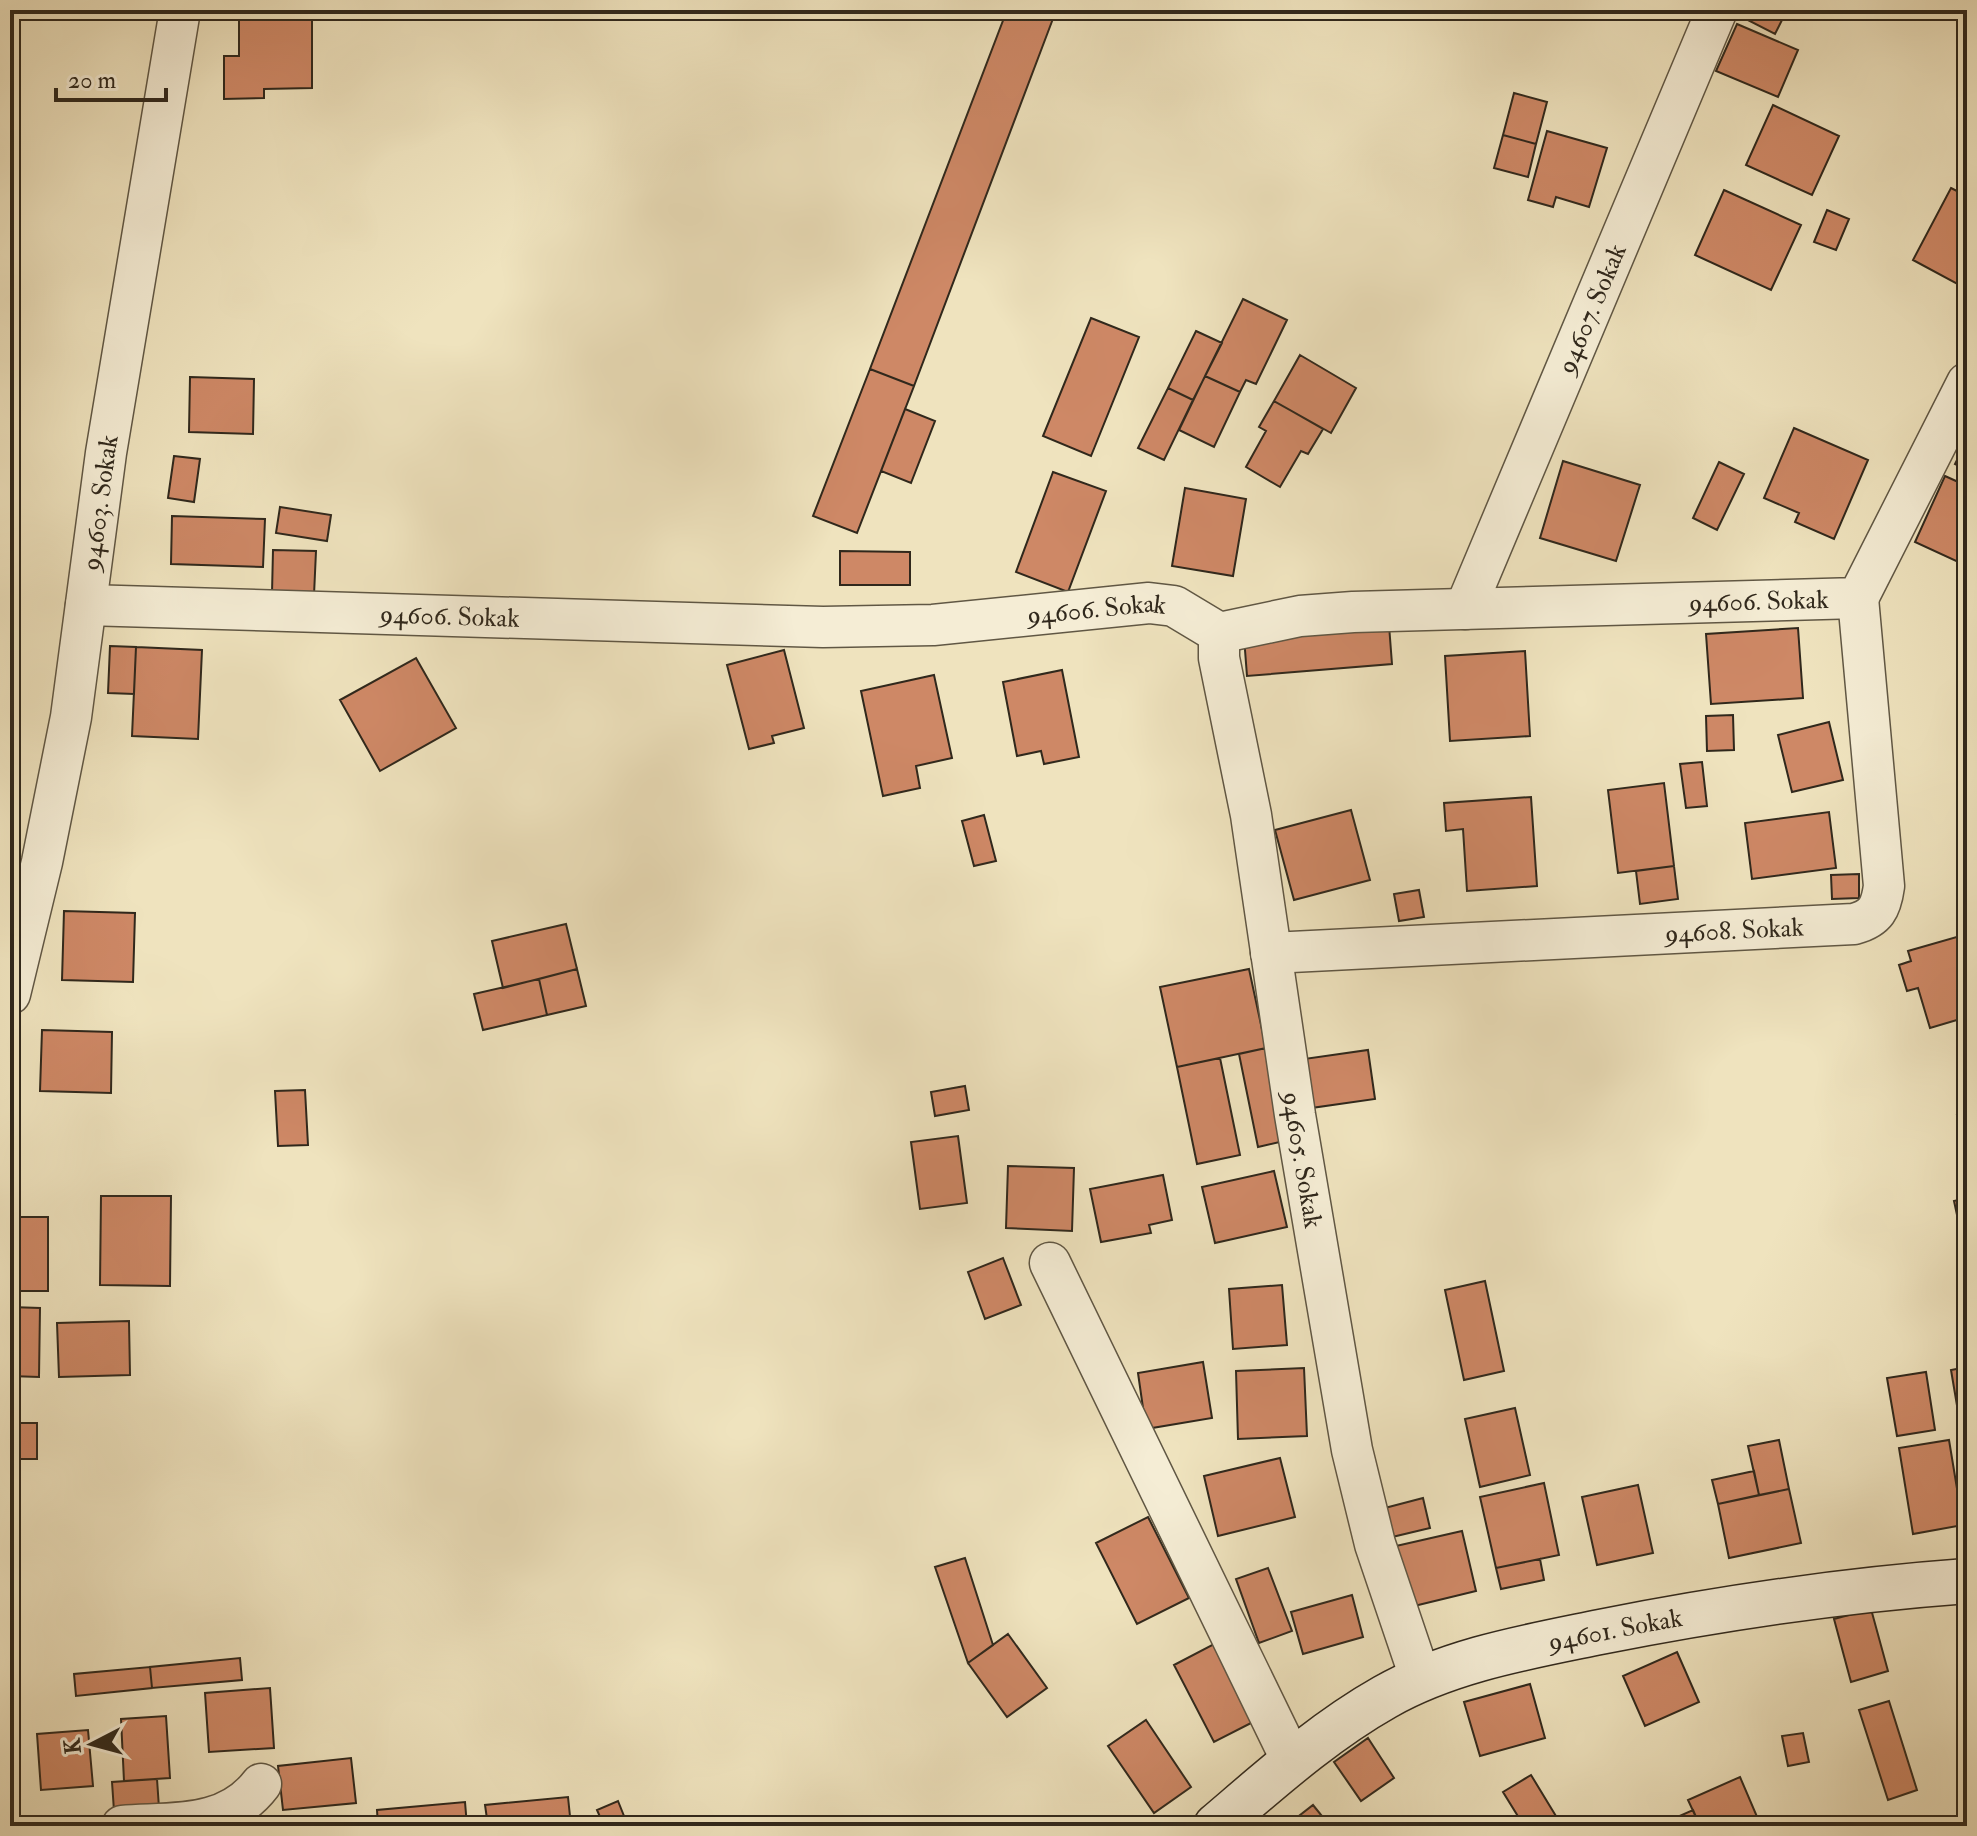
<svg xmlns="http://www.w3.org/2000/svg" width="1977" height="1836" font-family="'IM FELL Double Pica',serif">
	<rect width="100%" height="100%" fill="#efe3be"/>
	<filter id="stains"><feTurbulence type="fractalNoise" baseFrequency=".0025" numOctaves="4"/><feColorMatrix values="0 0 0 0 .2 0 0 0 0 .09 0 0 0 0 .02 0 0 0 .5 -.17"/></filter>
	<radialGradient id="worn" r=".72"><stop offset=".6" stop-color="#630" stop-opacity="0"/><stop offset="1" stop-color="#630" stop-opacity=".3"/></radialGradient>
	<path fill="#ce8866" stroke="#30281c" stroke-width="2" d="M1740 10H1787L1775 34 1738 15Z
		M1054 16 914 386 870 369 1004 18Z
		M312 17V88L264 89V98L224 99V56H239V18Z
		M1737 24 1798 50 1778 97 1716 71Z
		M1514 93 1547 102 1536 144 1503 135Z
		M1773 105 1839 136 1812 195 1746 165Z
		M1547 131 1607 148 1589 207 1556 197 1553 207 1528 200Z
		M1503 135 1536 144 1528 177 1494 168Z
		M1951 188 1967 196V280L1963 287 1913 260Z
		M1724 190 1801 225 1771 290 1695 255Z
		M1827 210 1849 219 1836 250 1814 242Z
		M1243 299 1287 320 1256 384 1246 380 1240 392 1205 376Z
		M1091 318 1139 337 1091 456 1043 436Z
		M1196 331 1222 343 1193 400 1168 388Z
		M1300 355 1356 388 1331 433 1274 401Z
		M870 369 914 386 857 533 813 516Z
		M1205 376 1240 392 1214 447 1179 430Z
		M190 377 254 379 253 434 189 432Z
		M1168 388 1193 400 1164 460 1138 448Z
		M1274 401 1323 429 1308 454 1301 451 1280 487 1246 467 1266 431 1259 427Z
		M905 409 935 421 911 483 881 471Z
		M1794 428 1868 460 1834 539 1795 522 1799 513 1764 498Z
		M1967 440V470L1955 464Z
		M174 456 200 459 194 502 168 498Z
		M1563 461 1640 485 1616 561 1540 538Z
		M1719 462 1744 474 1717 530 1693 518Z
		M1053 472 1106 491 1068 592 1016 572Z
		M1945 476 1967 486V566L1915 542Z
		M1185 488 1246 499 1233 576 1172 566Z
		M280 507 331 515 327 541 276 533Z
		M172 516 265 519 263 567 171 564Z
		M273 550 316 551 314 595 272 593Z
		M840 551 910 552V585H840Z
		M1389 625 1392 664 1247 676 1244 637Z
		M1798 628 1803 698 1711 704 1706 634Z
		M110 646 136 647 134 694 108 693Z
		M136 647 202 650 198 739 132 736Z
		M784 650 804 728 772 736 774 743 749 749 727 665Z
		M1525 651 1530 736 1450 741 1445 656Z
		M416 658 456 728 380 771 340 700Z
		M1062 670 1079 757 1044 764 1041 751 1017 756 1003 682Z
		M934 675 952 758 916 766 920 788 883 796 861 691Z
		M1733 715 1734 750 1707 751 1706 716Z
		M1829 722 1843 780 1792 792 1778 735Z
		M1702 762 1707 806 1686 808 1680 764Z
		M1664 783 1674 866 1618 873 1608 790Z
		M1531 797 1537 886 1467 891 1463 829 1446 831 1444 803Z
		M1351 810 1370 880 1294 900 1275 830Z
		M1829 812 1836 868 1752 879 1745 823Z
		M984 815 996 861 974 866 962 821Z
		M1674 866 1678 899 1640 904 1636 871Z
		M1859 874V898L1832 899 1831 875Z
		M1419 890 1424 917 1399 921 1394 894Z
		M64 911 135 913 133 982 62 980Z
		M566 924 577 969 503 988 492 941Z
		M1967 934V1017L1930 1028 1918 988 1907 991 1899 965 1911 961 1908 951Z
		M577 969 586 1006 547 1015 539 979Z
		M1249 969 1266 1048 1177 1067 1160 987Z
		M539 979 547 1015 483 1030 474 994Z
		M42 1030 112 1032 111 1093 40 1091Z
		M1266 1048 1284 1141 1258 1147 1239 1054Z
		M1368 1050 1375 1099 1311 1108 1304 1059Z
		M1220 1058 1240 1155 1197 1164 1177 1067Z
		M965 1086 969 1110 935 1116 931 1092Z
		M305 1090 308 1145 278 1146 275 1091Z
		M1967 1114V1171L1957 1115Z
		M958 1136 967 1203 920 1209 911 1142Z
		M1008 1166 1074 1168 1072 1231 1006 1228Z
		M1274 1171 1287 1227 1215 1243 1202 1187Z
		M1163 1175 1172 1220 1149 1225 1151 1233 1101 1242 1090 1189Z
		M101 1196H171L170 1286 100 1285Z
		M1967 1198V1251L1965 1252 1954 1201Z
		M10 1217H48V1291H10Z
		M1003 1258 1021 1305 985 1319 968 1272Z
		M1485 1281 1504 1371 1464 1380 1445 1290Z
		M1282 1285 1287 1345 1233 1349 1229 1289Z
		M10 1307 40 1308 39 1377 10 1376Z
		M129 1321 130 1375 59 1377 57 1323Z
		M1203 1362 1212 1418 1146 1429 1138 1373Z
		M1967 1367V1446L1964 1447 1951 1370Z
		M1304 1368 1307 1436 1238 1439 1236 1371Z
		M1926 1372 1935 1430 1897 1436 1887 1378Z
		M1515 1408 1530 1475 1480 1487 1465 1419Z
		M10 1423H37V1459H10Z
		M1779 1440 1789 1489 1759 1495 1748 1446Z
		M1949 1440 1963 1525 1913 1534 1899 1448Z
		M1280 1458 1295 1517 1218 1536 1204 1476Z
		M1754 1471 1759 1495 1718 1504 1712 1480Z
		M1544 1483 1559 1555 1496 1568 1480 1497Z
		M1638 1485 1653 1553 1597 1565 1582 1497Z
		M1789 1489 1801 1543 1729 1558 1718 1504Z
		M1423 1498 1430 1528 1388 1538 1381 1509Z
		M1148 1517 1189 1598 1137 1624 1096 1543Z
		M1462 1531 1476 1591 1410 1607 1396 1546Z
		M965 1558 993 1645 968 1663 935 1567Z
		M1540 1559 1544 1580 1501 1589 1496 1568Z
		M1268 1568 1292 1631 1259 1643 1236 1579Z
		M1352 1595 1363 1637 1303 1654 1291 1612Z
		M1871 1609 1888 1671 1851 1682 1834 1619Z
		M1008 1634 1047 1688 1007 1717 968 1663Z
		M1214 1644 1255 1721 1214 1742 1174 1665Z
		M1677 1652 1699 1702 1645 1726 1623 1676Z
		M240 1658 242 1680 152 1688 150 1667Z
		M150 1667 152 1688 76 1696 74 1674Z
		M1530 1684 1545 1738 1480 1756 1464 1702Z
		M270 1688 274 1748 209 1752 205 1693Z
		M1889 1701 1917 1790 1888 1800 1859 1710Z
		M166 1716 170 1778 124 1781 121 1719Z
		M1146 1720 1191 1787 1154 1813 1108 1746Z
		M88 1730 93 1786 41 1790 37 1734Z
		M1803 1733 1809 1762 1788 1766 1782 1736Z
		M1368 1738 1394 1778 1361 1801 1334 1762Z
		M351 1758 356 1803 283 1810 278 1766Z
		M1531 1775 1562 1826H1524L1503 1792Z
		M1740 1777 1761 1826H1700L1688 1800Z
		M157 1779 159 1808 114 1811 112 1782Z
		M568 1797 571 1826H488L485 1805Z
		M618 1801 628 1826H604L597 1810Z
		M465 1802 467 1826H378L377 1810Z
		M1313 1805 1330 1826H1286Z
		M1693 1810 1700 1826H1679L1675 1818Z"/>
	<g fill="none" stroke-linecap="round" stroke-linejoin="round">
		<defs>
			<g id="street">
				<path id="s1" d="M86 605 823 627 933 625 1149 603 1174 606 1219 633 1300 616 1353 612 1858 598 1967 383"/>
				<path id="s2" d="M1465 609 1717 10"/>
				<path id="s3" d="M1219 633V658L1251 815 1295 1115 1352 1450 1375 1544 1421 1680"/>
				<path id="s4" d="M1271 953 1854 924C1876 918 1881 908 1884 886L1858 598"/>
				<path id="s5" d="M10 994 42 862 71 717 106 453 180 10"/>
				<path d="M1050 1263 1292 1761"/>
				<path d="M122 1826C173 1822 227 1829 261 1784"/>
			</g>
			<g id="secondary">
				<path id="s6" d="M1216 1826C1270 1780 1323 1732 1385 1697 1450 1660 1527 1647 1600 1632 1722 1608 1843 1590 1967 1581"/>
			</g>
		</defs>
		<use href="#street" stroke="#605744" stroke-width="43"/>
		<use href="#secondary" stroke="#30281c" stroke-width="47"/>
		<use href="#street" stroke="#f5edd5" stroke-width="40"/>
		<use href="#secondary" stroke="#f5edd5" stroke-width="44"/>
	</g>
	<g text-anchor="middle" stroke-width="6" stroke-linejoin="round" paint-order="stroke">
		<g font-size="26" fill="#30281c" stroke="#f5edd5">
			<text dy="9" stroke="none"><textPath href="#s2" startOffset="326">94607. Sokak</textPath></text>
			<text dy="9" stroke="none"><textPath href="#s5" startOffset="500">94603. Sokak</textPath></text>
			<text dy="9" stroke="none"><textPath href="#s1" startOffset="1684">94606. Sokak</textPath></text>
			<text dy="9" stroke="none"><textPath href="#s1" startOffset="1012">94606. Sokak</textPath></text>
			<text dy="9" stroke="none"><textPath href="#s1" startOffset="364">94606. Sokak</textPath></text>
			<text dy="9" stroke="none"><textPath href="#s4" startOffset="464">94608. Sokak</textPath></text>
			<text dy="9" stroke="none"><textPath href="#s3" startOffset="534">94605. Sokak</textPath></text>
			<text dy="9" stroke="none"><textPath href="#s6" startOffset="454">94601. Sokak</textPath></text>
		</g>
	</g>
	<rect width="1977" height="1836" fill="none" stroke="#efe3be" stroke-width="40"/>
	<rect x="12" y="12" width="1953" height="1812" fill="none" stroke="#30281c" stroke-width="4"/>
	<rect x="20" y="20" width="1937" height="1796" fill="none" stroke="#30281c" stroke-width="2"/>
	<g transform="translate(92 1744) rotate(264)" stroke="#f5edd5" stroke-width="6" paint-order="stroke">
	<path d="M0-6L14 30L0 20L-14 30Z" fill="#30281c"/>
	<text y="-12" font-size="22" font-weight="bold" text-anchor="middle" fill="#30281c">K</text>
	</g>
	<path d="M56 88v12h110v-12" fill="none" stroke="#30281c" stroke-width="4"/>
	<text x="68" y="88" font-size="24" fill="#30281c" stroke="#f5edd5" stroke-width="6" paint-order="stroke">20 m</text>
	<rect width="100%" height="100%" filter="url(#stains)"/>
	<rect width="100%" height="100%" fill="url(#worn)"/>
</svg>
